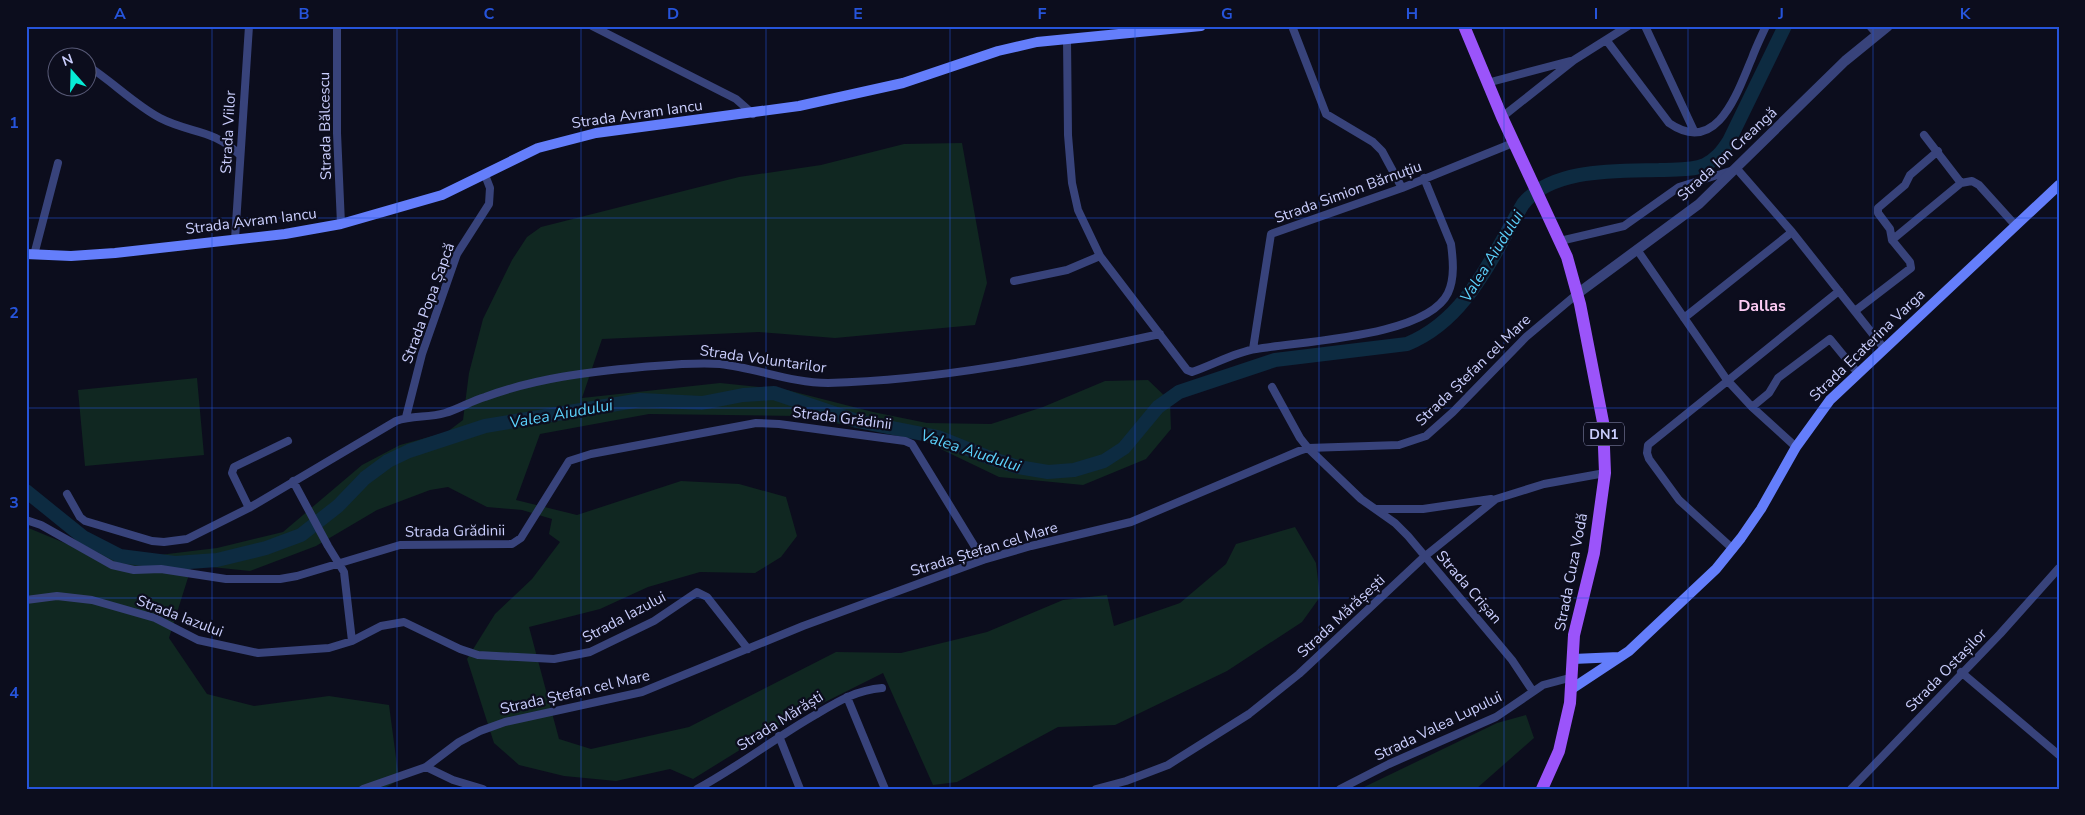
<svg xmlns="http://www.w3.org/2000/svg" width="2085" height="815" font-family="'Nunito Sans',sans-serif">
	<rect width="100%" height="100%" fill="#0c0d1d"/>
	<path fill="#102721" d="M962 143 987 283 975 325 835 338 759 332 602 339 582 398 720 383 787 390 873 412 927 423 991 424 1043 407 1105 381 1148 380 1170 401 1171 429 1146 459 1083 485 999 477 922 440 799 416 649 414 540 434 516 500 577 515 681 481 739 484 786 497 797 536 781 557 755 573 700 572 648 587 600 609 529 627 559 739 591 749 689 727 836 652 901 653 987 632 1063 600 1107 595 1114 626 1180 603 1226 564 1236 544 1295 527 1316 563 1320 597 1302 622 1227 671 1115 725 1058 727 957 782 933 785 883 673 785 722 693 779 670 769 616 781 564 776 519 765 494 743 467 659 495 614 532 579 560 542 549 534 552 519 522 510 487 507 448 487 430 490 377 510 316 546 250 571 192 565 169 638 207 694 254 706 329 696 389 705 399 780 383 789H26V527L89 553 159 555 217 548 283 532 362 465 400 445 447 432 463 420 469 373 483 319 512 260 527 237 541 227 739 177 821 165 904 144Z
		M197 378 204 455 85 466 78 390Z
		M1526 715 1534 738 1476 789H1360L1497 723Z"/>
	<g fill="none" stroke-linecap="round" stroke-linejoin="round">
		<path stroke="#0d2b41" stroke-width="14" d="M26 491 83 537 120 556 175 563 217 560 266 548 301 535 338 506 365 478 388 461 409 451 485 426 641 400 702 403 743 395 774 393 857 421 938 437 990 458 1018 467 1048 472 1074 470 1104 461 1124 448 1158 407 1179 392 1275 360 1407 344C1467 320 1492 256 1523 204 1552 168 1617 171 1659 170 1674 169 1691 171 1705 165 1716 159 1722 152 1729 141L1785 26"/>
		<path stroke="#38437b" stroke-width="8" d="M337 26V133L341 224
			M592 26 736 99 753 114
			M1292 26 1326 114 1373 142 1382 151 1402 188
			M1645 26 1694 131
			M1870 26 1877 34
			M1067 39 1068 135 1072 183 1078 210 1100 256 1187 370 1192 372C1213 365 1235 352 1256 349 1302 341 1427 337 1448 293 1455 278 1453 259 1451 244L1424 178
			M1607 41 1669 123C1718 157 1738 90 1752 58 1756 47 1761 37 1766 26
			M69 53 75 58
			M88 66C113 82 134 104 160 118 191 134 212 128 240 155
			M1487 83 1570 61
			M1502 117 1574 60 1628 26
			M1924 135 1961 183
			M235 239 249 26
			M1892 240 1890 229 1878 213V208L1905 185 1910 175 1938 151
			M1560 241 1624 226 1679 187 1737 169 1792 232 1883 347
			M1638 251 1727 380 1752 407 1796 447
			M34 255 58 163
			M1014 281 1067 270 1100 256
			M1855 311 1911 268 1910 262 1892 240 1961 183 1972 181 1979 185 2016 226
			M1684 318 1792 232
			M1253 349 1271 234 1402 188 1513 143
			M1272 387 1300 438 1308 448 1361 499 1395 523 1408 536 1512 660 1532 690
			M1752 407 1769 393 1778 378 1830 339 1857 372
			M406 417 422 354 457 254 489 204 490 188 485 175
			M293 481 328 546 344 572 352 641
			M67 494 80 517 85 521 152 541 164 542 187 539 249 508 396 421C412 415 428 418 445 413 459 409 471 401 485 397 536 378 588 372 642 367 668 365 694 362 720 364 756 368 792 383 828 383 941 380 1050 358 1160 334
			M249 508 232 473 234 467 288 441
			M1376 509H1423L1491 499
			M26 520 41 525 112 565 134 570 161 569 226 579H280L297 576 400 545 512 544 521 538 569 461 591 454 756 423 779 424 905 441 912 444 983 560
			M1733 549 1679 500 1649 459 1647 453 1648 445 1839 291
			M26 600 57 596 92 600 155 618 198 640 258 653 329 648 352 641 381 626 404 622 460 649 478 655 554 659 590 652 654 621 697 592 707 597 748 649
			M1961 672 2059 755
			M847 697 885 789
			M779 736 800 789
			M426 767 453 780 483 789
			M363 789 426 767 459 742 480 731 505 722 642 692 803 626 983 560 1031 546 1131 522 1299 451 1308 448 1399 445 1426 436 1453 412 1526 337 1577 294
			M697 789C738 767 775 738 815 715 837 702 856 690 882 688
			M1096 789 1126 781 1168 765 1249 714 1299 674 1424 557 1496 499 1544 484 1605 473
			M1340 789 1389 764 1496 717 1543 685 1573 677
			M1851 789 2000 634 2059 568"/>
		<path stroke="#38437b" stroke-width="10" d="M1577 294 1699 204 1845 61 1888 26"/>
		<path stroke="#647efb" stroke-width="10" d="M26 254 71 256 115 253 285 234 341 224 442 195 538 148 596 133 799 106 903 83 998 51 1037 42 1201 26
			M1573 659 1619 657
			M1573 688 1629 651 1716 569 1741 538 1761 509 1796 447 1830 400 2059 185"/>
		<path stroke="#9b54fa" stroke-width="12" d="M1464 26 1502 117 1567 257 1580 304 1603 422 1605 473 1594 553 1574 635 1570 703 1559 751 1542 789"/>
	</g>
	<path fill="none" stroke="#2654da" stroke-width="1" stroke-opacity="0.55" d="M212 26V789M397 26V789M581 26V789M766 26V789M950 26V789M1135 26V789M1319 26V789M1504 26V789M1688 26V789M1873 26V789M26 218H2059M26 408H2059M26 598H2059"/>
	<g text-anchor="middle" stroke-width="4.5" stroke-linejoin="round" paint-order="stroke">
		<rect fill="#0c0d1d" stroke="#9194ba" stroke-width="1" x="1584" y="422.5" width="40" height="23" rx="4"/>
		<g font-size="14" font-weight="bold" fill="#cacefd">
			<text x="1604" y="439">DN1</text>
		</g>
		<g font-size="15" fill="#cacefd" stroke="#0c0d1d">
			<text transform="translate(637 114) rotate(-8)" y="5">Strada Avram Iancu</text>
			<text transform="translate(325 126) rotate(-91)" y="5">Strada Bălcescu</text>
			<text transform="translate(228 132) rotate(-87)" y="5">Strada Viilor</text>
			<text transform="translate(1727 154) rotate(-43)" y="5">Strada Ion Creangă</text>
			<text transform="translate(1348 192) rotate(-20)" y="5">Strada Simion Bărnuțiu</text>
			<text transform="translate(251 221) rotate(-7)" y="5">Strada Avram Iancu</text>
			<text transform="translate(428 303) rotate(-70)" y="5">Strada Popa Șapcă</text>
			<text transform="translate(1867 345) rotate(-44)" y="5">Strada Ecaterina Varga</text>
			<text transform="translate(763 359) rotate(8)" y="5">Strada Voluntarilor</text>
			<text transform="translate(1473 370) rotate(-44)" y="5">Strada Ștefan cel Mare</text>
			<text transform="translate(842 418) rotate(7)" y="5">Strada Grădinii</text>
			<text transform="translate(455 531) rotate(-1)" y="5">Strada Grădinii</text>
			<text transform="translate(984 549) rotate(-17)" y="5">Strada Ștefan cel Mare</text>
			<text transform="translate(1571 572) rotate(-79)" y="5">Strada Cuza Vodă</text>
			<text transform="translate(1469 587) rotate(49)" y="5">Strada Crișan</text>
			<text transform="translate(180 616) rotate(21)" y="5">Strada Iazului</text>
			<text transform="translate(1341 616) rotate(-43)" y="5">Strada Mărășești</text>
			<text transform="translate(624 617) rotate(-28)" y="5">Strada Iazului</text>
			<text transform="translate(1946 670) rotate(-46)" y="5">Strada Ostașilor</text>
			<text transform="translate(575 692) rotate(-13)" y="5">Strada Ștefan cel Mare</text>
			<text transform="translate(780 721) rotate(-32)" y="5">Strada Mărăști</text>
			<text transform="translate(1438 726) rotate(-26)" y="5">Strada Valea Lupului</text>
		</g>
		<g font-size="16" font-style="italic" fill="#5bd0fa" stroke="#0c0d1d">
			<text transform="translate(1491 256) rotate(-58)" y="6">Valea Aiudului</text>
			<text transform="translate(561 413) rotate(-10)" y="6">Valea Aiudului</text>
			<text transform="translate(971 450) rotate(18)" y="6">Valea Aiudului</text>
		</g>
		<g font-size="16" font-weight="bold" fill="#feccf5" stroke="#0c0d1d">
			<text x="1762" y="311">Dallas</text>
		</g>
	</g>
	<rect width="2085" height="815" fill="none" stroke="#0c0d1d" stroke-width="55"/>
	<g transform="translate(72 72) rotate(340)"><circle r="24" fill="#0c0d1d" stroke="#585a77"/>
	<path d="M0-4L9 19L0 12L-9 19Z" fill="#07edd6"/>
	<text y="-8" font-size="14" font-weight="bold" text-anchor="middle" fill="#cacefd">N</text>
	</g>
	<rect x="28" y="28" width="2030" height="760" fill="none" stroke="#2654da" stroke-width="2"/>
	<g font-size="16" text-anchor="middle" font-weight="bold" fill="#2654da">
		<text x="120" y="19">A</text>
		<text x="304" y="19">B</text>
		<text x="489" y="19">C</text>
		<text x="673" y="19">D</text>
		<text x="858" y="19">E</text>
		<text x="1042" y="19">F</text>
		<text x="1227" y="19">G</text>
		<text x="1412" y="19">H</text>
		<text x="1596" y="19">I</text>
		<text x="1781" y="19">J</text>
		<text x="1965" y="19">K</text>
		<text x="14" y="128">1</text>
		<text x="14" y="318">2</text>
		<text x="14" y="508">3</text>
		<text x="14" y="698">4</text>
	</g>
</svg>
